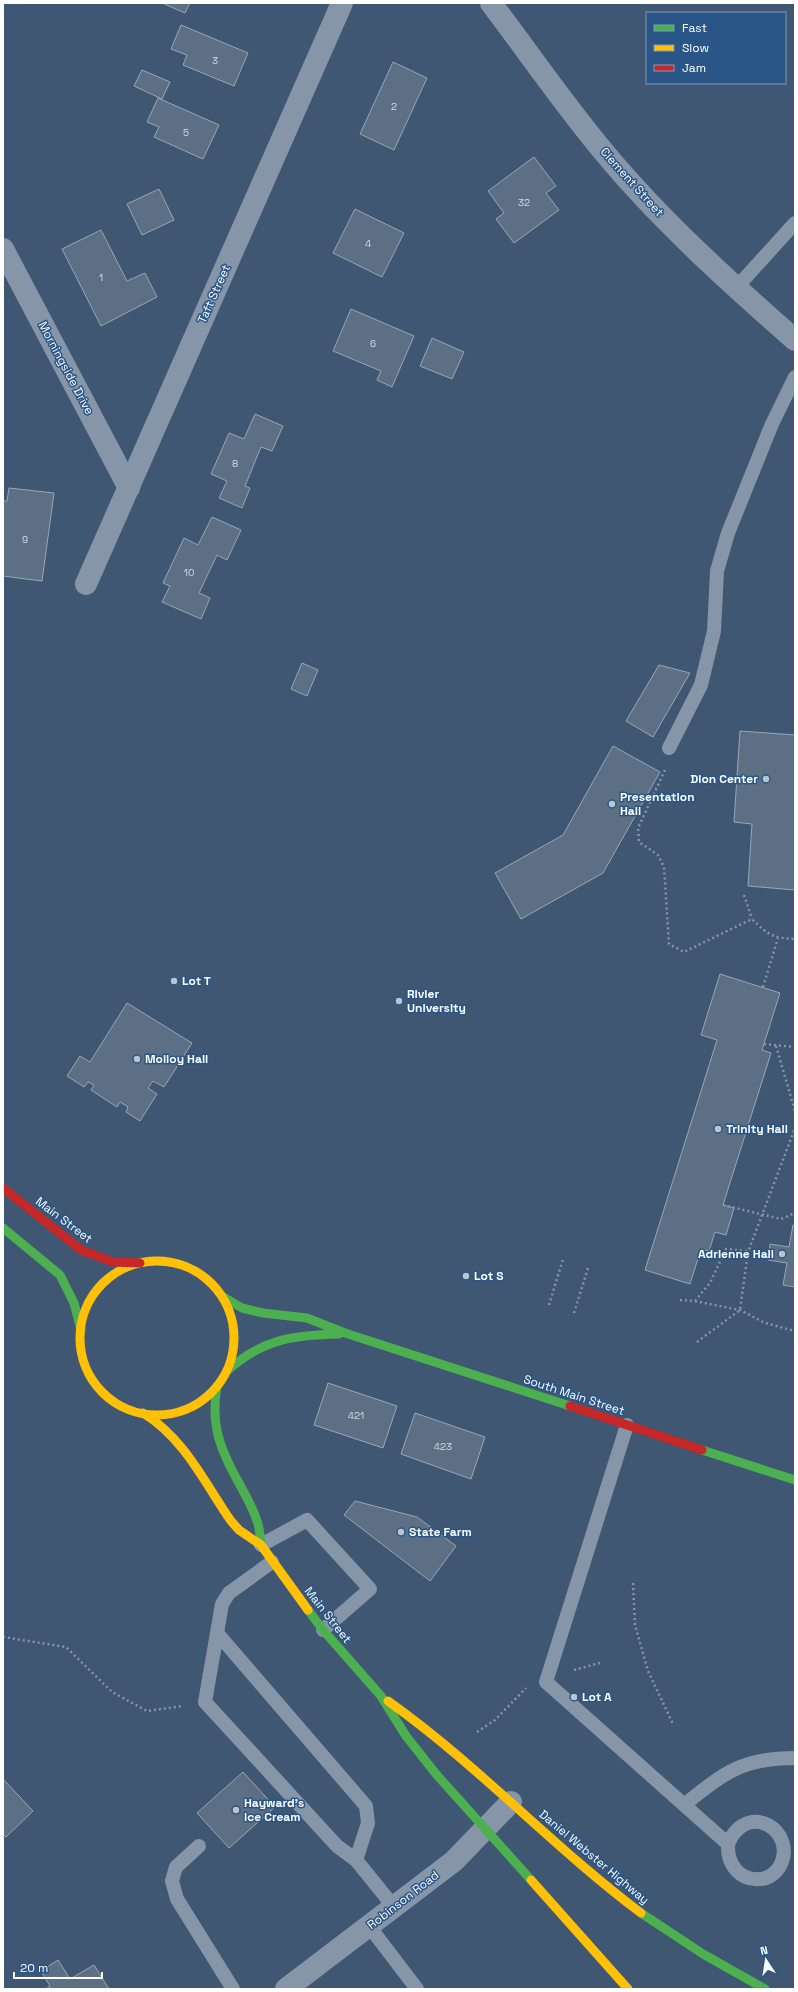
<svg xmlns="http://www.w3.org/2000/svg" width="798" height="1992" font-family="'Space Grotesk',sans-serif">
	<rect width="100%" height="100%" fill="#3f5772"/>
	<path fill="#5c6f84" stroke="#99a7b6" d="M162 3H190L185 13Z
		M181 25 248 53 234 86 183 65 187 55 171 49Z
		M393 62 427 78 394 150 360 134Z
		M142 70 170 82 162 99 134 86Z
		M158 98 219 125 203 159 154 137 159 127 147 122Z
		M534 157 556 186 546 193 559 210 514 243 496 219 504 213 488 191Z
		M159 189 174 220 142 235 127 204Z
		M355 209 404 233 382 277 333 253Z
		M101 230 127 281 145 273 157 297 101 326 62 249Z
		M351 309 414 336 392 387 377 380 381 371 333 351Z
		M432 338 464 352 452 379 420 366Z
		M255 414 283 426 272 451 261 447 245 486 250 488 242 508 219 498 227 481 211 474 229 433 244 439Z
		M9 488 54 493 42 581 3 576V501H7Z
		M212 517 241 530 227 560 217 555 199 593 210 598 201 619 162 602 170 586 163 583 184 538 198 545Z
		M302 663 318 670 307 696 291 689Z
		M659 665 690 673 653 737 626 721Z
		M740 731 795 735V890L748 886 752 824 734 822Z
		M613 746 660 772 603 873 521 919 495 873 563 835Z
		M720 974 780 993 762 1050 771 1053 723 1205 734 1208 726 1235 715 1232 709 1251 701 1249 690 1284 645 1270 717 1040 701 1035Z
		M127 1003 192 1043 164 1087 153 1081 148 1088 157 1094 140 1121 126 1112 128 1107 120 1102 117 1107 91 1090 94 1085 88 1082 84 1087 67 1076 80 1056 90 1062Z
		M793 1225H795V1287L783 1285 787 1263 768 1260 770 1244 789 1247Z
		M328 1383 397 1406 383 1448 314 1425Z
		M415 1413 485 1437 471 1479 401 1454Z
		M355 1501 417 1517 456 1546 430 1581 344 1515Z
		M243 1772 275 1807 229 1848 197 1813Z
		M3 1779 33 1811 6 1837 3 1834Z
		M58 1960 70 1979 94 1965 109 1989H46L50 1986 41 1971Z"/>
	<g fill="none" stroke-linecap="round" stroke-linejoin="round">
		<path stroke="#8696a8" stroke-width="2.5" stroke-dasharray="2 3" stroke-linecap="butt" d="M665 770 638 828 639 842 658 855 664 867 669 944 684 952 752 919C768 935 773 938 795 939
			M744 895 752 919
			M763 987 778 938
			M764 1044 795 1047
			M776 1046 795 1111
			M723 1205 781 1219 795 1213
			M680 1300 694 1301 740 1310 765 1323 795 1331
			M695 1301 710 1283 726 1249 748 1251
			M549 1305 563 1259
			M574 1313 588 1268
			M697 1342 740 1310 748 1252 795 1128
			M633 1583 635 1625 648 1671 673 1724
			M3 1637 66 1647 112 1692 147 1711 183 1706
			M574 1670 600 1663
			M477 1732 495 1720 526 1688"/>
		<path stroke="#8696a8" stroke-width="14" d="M736 288 795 223
			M669 748 701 685 714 631 717 571 728 533 772 424 795 377
			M627 1425 546 1682 728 1844C747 1799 798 1831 780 1866 776 1873 768 1879 760 1879 739 1881 727 1864 728 1844
			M261 1545 307 1520 370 1589 323 1630
			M217 1633 222 1604 229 1593 272 1562
			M684 1805C724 1773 742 1758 795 1758
			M199 1846 176 1867 172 1881 177 1899 233 1989
			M356 1860 368 1823 366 1806 217 1633 205 1702 337 1846 356 1860 394 1907
			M369 1926 417 1989"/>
		<path stroke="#8696a8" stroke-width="22" d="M491 3C528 52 563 103 603 151 660 220 728 281 795 340
			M3 249 129 488
			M86 584 342 3
			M286 1989 454 1861 511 1802"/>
		<path stroke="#4caf50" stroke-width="9" d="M3 1228 60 1275 74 1303 81 1330
			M222 1296 242 1308 263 1313 307 1318 345 1333 570 1406
			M227 1371C262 1339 294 1335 339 1334
			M217 1386C210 1426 221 1451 240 1485 246 1496 253 1508 257 1521 260 1528 260 1537 261 1545
			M702 1450 795 1480
			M308 1610 323 1630 381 1696 406 1736 436 1774 531 1880
			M641 1913 703 1954 765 1989"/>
		<path stroke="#ffc107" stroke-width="9" d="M80 1338a77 77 0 1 1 154 0a77 77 0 1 1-154 0Z
			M143 1413C185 1439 204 1482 231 1521L239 1530 261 1545 308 1610
			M388 1701C478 1765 553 1847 641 1913
			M531 1880 628 1989"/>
		<path stroke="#c62828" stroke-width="9" d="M3 1188 81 1250 113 1262 140 1263
			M570 1406 702 1450"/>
	</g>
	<g fill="#bcc4ce" stroke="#2a5687" stroke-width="1.5">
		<circle cx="766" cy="779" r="4"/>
		<circle cx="612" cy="804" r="4"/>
		<circle cx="174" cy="981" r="4"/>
		<circle cx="399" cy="1001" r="4"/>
		<circle cx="137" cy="1059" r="4"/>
		<circle cx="718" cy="1129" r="4"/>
		<circle cx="782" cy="1254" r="4"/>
		<circle cx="466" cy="1276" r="4"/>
		<circle cx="401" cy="1532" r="4"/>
		<circle cx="574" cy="1697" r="4"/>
		<circle cx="236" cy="1810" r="4"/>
	</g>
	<g text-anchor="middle" stroke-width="3" stroke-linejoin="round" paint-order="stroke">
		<g font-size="10" fill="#d6dbe0">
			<text x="215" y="64">3</text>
			<text x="394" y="110">2</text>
			<text x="186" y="136">5</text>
			<text x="524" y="206">32</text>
			<text x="368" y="247">4</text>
			<text x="101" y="281">1</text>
			<text x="373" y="347">6</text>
			<text x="235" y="467">8</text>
			<text x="25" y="543">9</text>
			<text x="189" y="576">10</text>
			<text x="356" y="1419">421</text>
			<text x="443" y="1450">423</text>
		</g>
		<g font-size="12" fill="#fff" stroke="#2a5687">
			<text transform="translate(632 182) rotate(48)" y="4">Clement Street</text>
			<text transform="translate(214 294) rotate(-66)" y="4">Taft Street</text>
			<text transform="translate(66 368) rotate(62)" y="4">Morningside Drive</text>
			<text transform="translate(64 1220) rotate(37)" y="4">Main Street</text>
			<text transform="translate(574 1395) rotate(18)" y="4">South Main Street</text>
			<text transform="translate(328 1615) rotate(52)" y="4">Main Street</text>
			<text transform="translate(594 1857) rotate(40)" y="4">Daniel Webster Highway</text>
			<text transform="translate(403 1900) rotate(-38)" y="4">Robinson Road</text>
		</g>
		<g font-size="12" font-weight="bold" fill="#fff" stroke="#2a5687" text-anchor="start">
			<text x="758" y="783" text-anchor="end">Dion Center</text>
			<text x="620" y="801">Presentation<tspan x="620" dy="14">Hall</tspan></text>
			<text x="182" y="985">Lot T</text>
			<text x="407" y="998">Rivier<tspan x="407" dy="14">University</tspan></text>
			<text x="145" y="1063">Molloy Hall</text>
			<text x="726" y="1133">Trinity Hall</text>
			<text x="774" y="1258" text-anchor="end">Adrienne Hall</text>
			<text x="474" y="1280">Lot S</text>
			<text x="409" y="1536">State Farm</text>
			<text x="582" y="1701">Lot A</text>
			<text x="244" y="1807">Hayward's<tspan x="244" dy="14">Ice Cream</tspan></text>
		</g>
	</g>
	<rect width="798" height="1992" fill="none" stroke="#ffffff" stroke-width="8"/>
	<rect x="646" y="12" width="140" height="72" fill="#2a5687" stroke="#7f9ab7"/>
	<rect x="654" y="25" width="20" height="6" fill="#4caf50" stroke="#7f9ab7"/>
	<text x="682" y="32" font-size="12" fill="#ffffff">Fast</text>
	<rect x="654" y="45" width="20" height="6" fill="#ffc107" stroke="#7f9ab7"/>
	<text x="682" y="52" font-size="12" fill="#ffffff">Slow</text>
	<rect x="654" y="65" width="20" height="6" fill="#c62828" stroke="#7f9ab7"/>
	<text x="682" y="72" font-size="12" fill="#ffffff">Jam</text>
	<g transform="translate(766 1960) rotate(348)" stroke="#2a5687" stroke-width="3" paint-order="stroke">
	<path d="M0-3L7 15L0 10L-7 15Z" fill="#ffffff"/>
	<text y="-6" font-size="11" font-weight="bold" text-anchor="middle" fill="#ffffff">N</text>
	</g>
	<path d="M14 1972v6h88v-6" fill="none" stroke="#ffffff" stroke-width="2"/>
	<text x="20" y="1972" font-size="12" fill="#ffffff" stroke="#2a5687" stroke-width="3" paint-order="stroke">20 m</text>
</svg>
